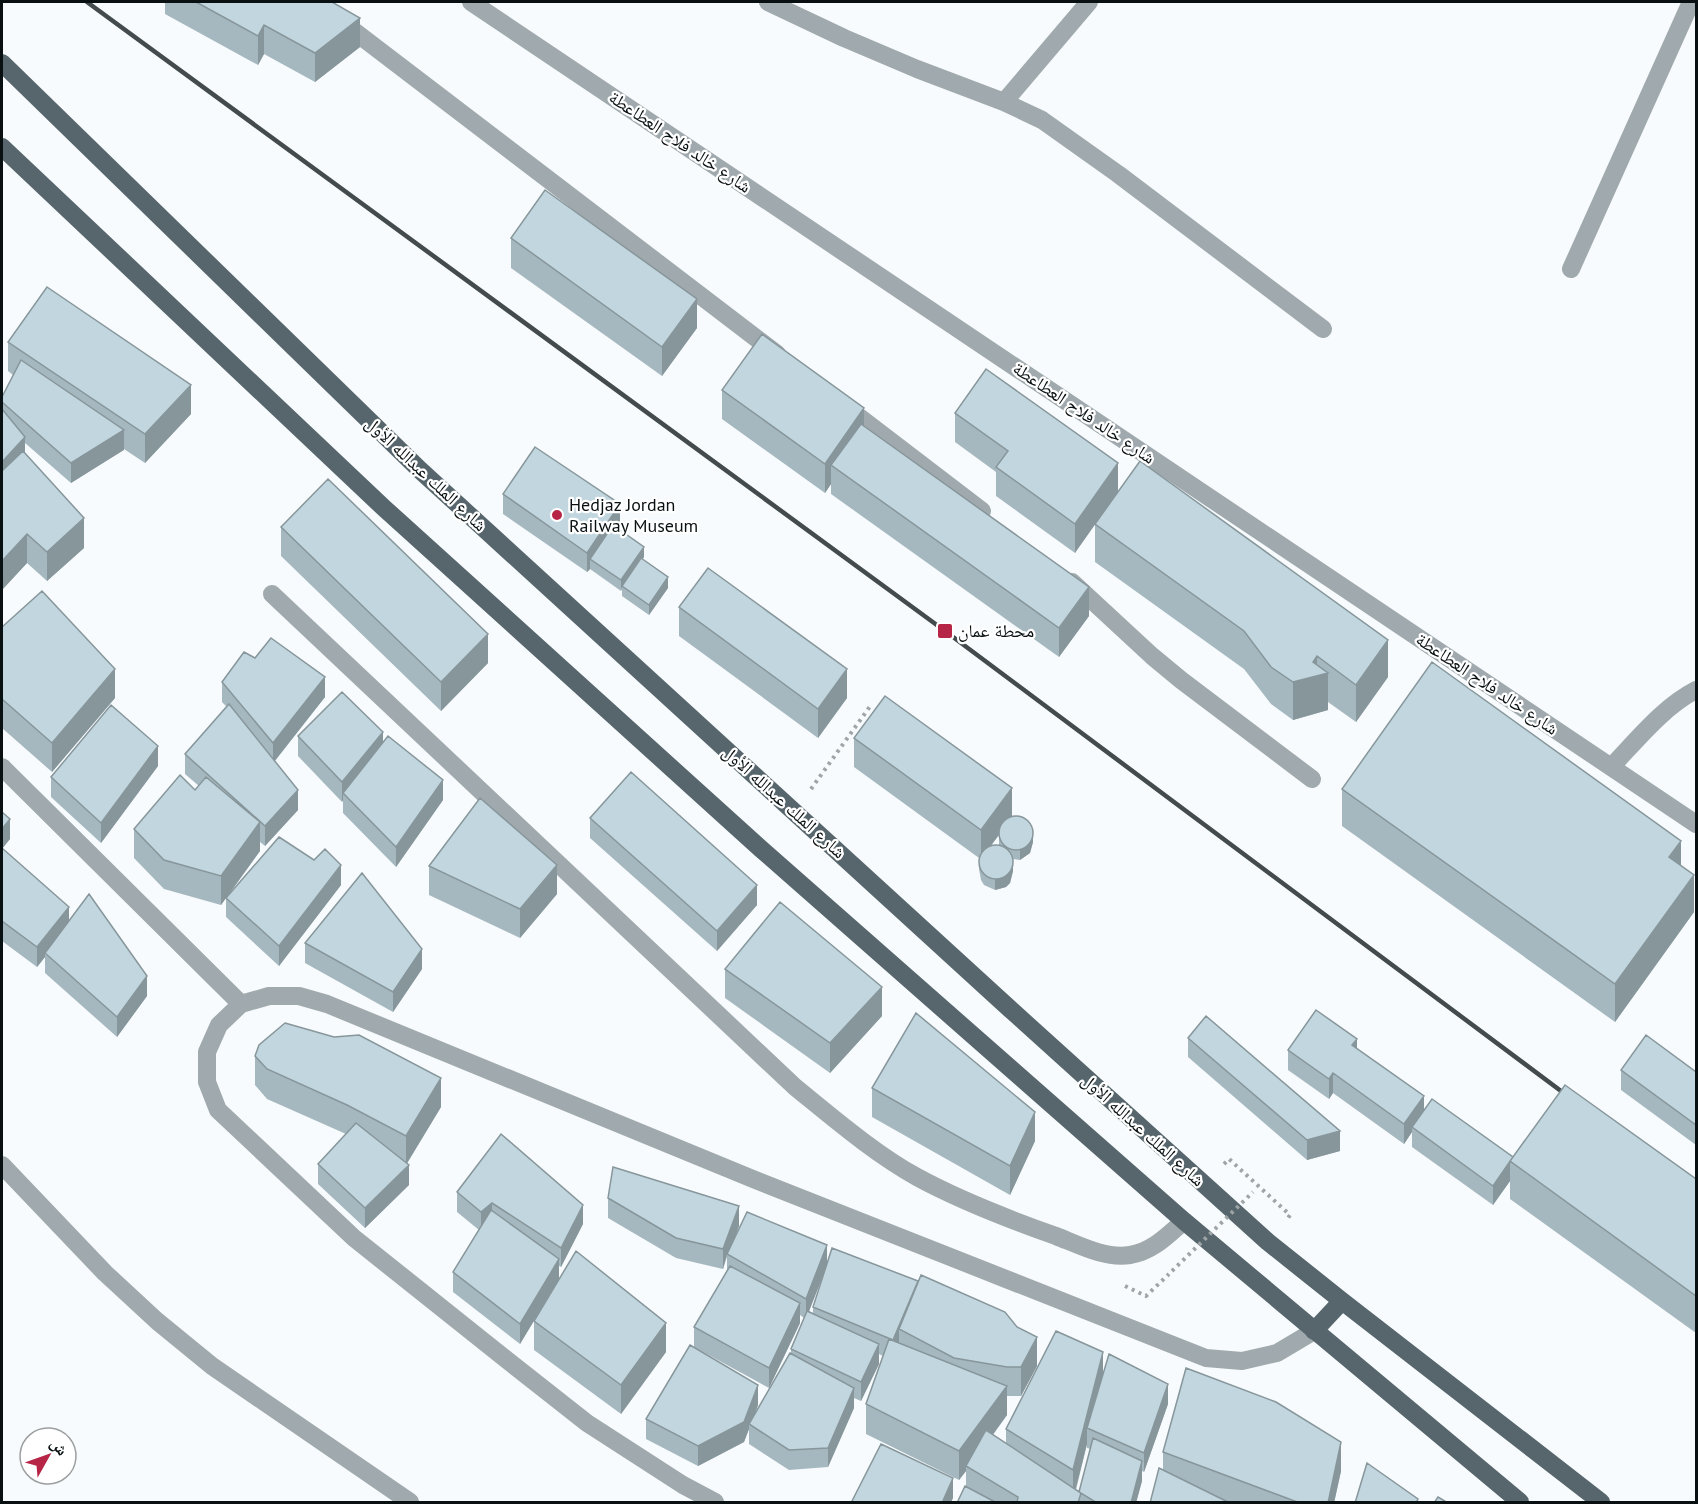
<svg xmlns="http://www.w3.org/2000/svg" width="1698" height="1504" font-family="'PT Sans','Noto Naskh Arabic',sans-serif">
	<rect width="100%" height="100%" fill="#f7fbfd"/>
	<g fill="none" stroke-linecap="round" stroke-linejoin="round">
		<path stroke="#9fa5a7" stroke-width="4" stroke-dasharray="3 4.5" stroke-linecap="butt" d="M811 789 871 705
			M1224 1164 1229 1159 1290 1215 1286 1221
			M1125 1286 1146 1296 1169 1274"/>
		<path stroke="#a0a9ad" stroke-width="18" d="M316 2 777 354
			M471 2 1696 824
			M768 2 844 38 917 69 1004 102 1042 120 1118 174 1323 329
			M1004 102 1089 2
			M1571 269 1691 2
			M846 407 982 511
			M1072 582 1152 656 1181 680 1312 779
			M272 594 795 1087C832 1117 875 1154 917 1177 961 1201 1008 1219 1056 1236 1079 1245 1105 1259 1130 1255 1152 1252 1168 1235 1184 1221
			M2 767 241 1004
			M1611 767C1637 740 1663 707 1696 690
			M2 1165 105 1273 157 1321 212 1366 410 1502
			M715 1502 683 1485 587 1423 507 1360 354 1238 218 1110 207 1082V1052L219 1025 241 1004 269 996H299L327 1004 753 1179 1206 1358 1242 1361 1277 1353 1314 1331"/>
		<path stroke="#57666c" stroke-width="18" d="M2 63 420 470 1010 1009 1268 1242 1342 1301 1601 1502
			M2 147 384 508 761 849 1184 1221 1520 1502
			M1314 1331 1342 1301"/>
		<path stroke="#444b4d" stroke-width="4.5" d="M87 2 945 631 1573 1100"/>
		<path stroke="#9fa5a7" stroke-width="4" stroke-dasharray="3 4.5" stroke-linecap="butt" d="M1172 1271 1253 1192"/>
	</g>
	<path fill="#a6b8bf" fill-rule="evenodd" d="M165 2H332L360 47 315 82 264 54 258 65 165 14Z
		M511 238 697 328 662 376 511 268Z
		M8 342 191 414 145 463 124 449 71 483 25 443V454L84 548 47 581 27 563 2 590V397L13 375 8 371Z
		M722 390 864 426 1089 616 1059 657 831 494V484L825 493 722 419Z
		M955 413 1118 463 1075 553 996 496V472L955 442Z
		M503 494 620 524 617 528 644 557 642 560 668 588 649 615 622 596V589L621 591 590 569 587 572 503 514Z
		M1095 524 1388 677 1356 722 1328 702V710L1293 720 1271 704 1244 669 1095 562Z
		M281 527 488 663 441 711 281 556Z
		M679 607 847 698 818 738 679 636Z
		M2 627 115 698 52 772 2 728Z
		M222 682 325 697 275 761 298 810 265 846 260 842V851L227 897 341 885 279 966 226 917V898L221 905 164 889 134 858V829L195 790 199 786 185 774V754L227 707 222 702Z
		M298 736 383 744 443 800 396 867 343 813V800L342 802 298 756Z
		M854 738 1012 817 1033 842 1030 853 1020 860 1013 859V871L1010 883 1006 887 995 890 984 885 981 880 979 869V858L854 767ZM999 835V846L990 847Z
		M158 766 101 843 51 797V777Z
		M1342 789 1681 865 1694 912 1615 1022 1342 826Z
		M2 812 10 839 2 848 69 921 147 996 117 1037 45 973V957L37 967 2 941Z
		M590 818 757 905 717 951 590 838Z
		M429 866 557 894 520 938 429 895Z
		M305 943 422 969 393 1012 305 963Z
		M725 969 882 1016 830 1073 725 998Z
		M1188 1038 1340 1151 1307 1160 1188 1057Z
		M1357 1048 1424 1111 1513 1157 1696 1179V1333L1510 1199V1181L1493 1205 1412 1147V1132L1404 1144 1333 1093 1329 1099 1288 1070V1050Z
		M255 1056 441 1107 407 1163 409 1185 365 1228 318 1184V1164L346 1134 267 1099 255 1085Z
		M1621 1070 1696 1072V1145L1621 1090Z
		M872 1088 1035 1141 1010 1195 872 1117Z
		M457 1192 583 1224 561 1267 559 1266V1279L520 1344 453 1292V1272L479 1230 457 1212Z
		M608 1198 739 1226 732 1246 827 1264 1037 1366 1021 1396H1007V1415L993 1435 1006 1443V1429L1103 1373 1168 1404 1144 1472 1142 1471V1481L1136 1503H957L966 1486V1471L959 1480 866 1434V1404L883 1356 879 1354V1364L861 1401 854 1398V1408L828 1467 789 1470 749 1444V1429L744 1442 698 1466 646 1439V1419L758 1405 755 1413 791 1354V1349L804 1318 800 1315V1323L769 1388 694 1347V1327L727 1270V1257L723 1269 676 1258 608 1218ZM824 1274 813 1307V1313L809 1311ZM1087 1444V1448L1091 1449 1079 1492 1076 1490Z
		M534 1321 666 1352 621 1414 534 1350Z
		M1163 1452 1341 1471 1334 1503H1150L1163 1469Z"/>
	<path fill="#87969b" d="M360 18V47L315 82V53Z
		M264 25V54L258 65V36Z
		M697 299V328L662 376V347Z
		M191 385V414L145 463V434Z
		M864 408V437L831 465V484L825 493V464Z
		M124 430V450L71 483V463Z
		M25 437V456L2 482V462Z
		M1118 463V492L1075 553V524Z
		M620 504V524L594 562 590 559V569L587 572V553Z
		M84 518V548L47 581V552Z
		M27 534V563L2 590V561Z
		M644 547V557L623 587 622 586 621 591V580Z
		M668 577V588L649 615V605Z
		M1089 587V616L1059 657V628Z
		M488 634V663L441 711V682Z
		M1388 640V677L1356 722V685Z
		M1317 656V676L1328 673V710L1293 720V682Z
		M115 669V698L52 772V743Z
		M847 669V698L818 738V709Z
		M325 677V697L273 763V743Z
		M383 732V752L343 793V800L342 802V782Z
		M158 746V766L101 843V823Z
		M443 780V800L396 867V847Z
		M1012 788V817L981 859V830Z
		M298 790V810L265 846V826Z
		M10 819V839L2 849V829Z
		M260 822V851L221 905V876Z
		M1033 832V842L1030 853 1020 860V849Z
		M1681 841V878L1669 857Z
		M1013 861V871L1010 883 1006 887 995 890V880Z
		M341 865V885L279 966V946Z
		M557 865V894L520 938V909Z
		M1694 875V912L1615 1022V984Z
		M757 885V905L717 951V931Z
		M69 907V927L45 953V957L37 967V947Z
		M422 949V969L393 1012V992Z
		M147 976V996L117 1037V1017Z
		M882 987V1016L830 1073V1043Z
		M1357 1039V1059L1352 1045Z
		M1333 1073V1093L1329 1099V1079Z
		M441 1078V1107L406 1165V1136Z
		M1424 1096V1116L1412 1127V1132L1404 1144V1124Z
		M1035 1112V1141L1010 1195V1166Z
		M1340 1131V1151L1307 1160V1140Z
		M1510 1161V1181L1493 1205V1186Z
		M409 1165V1185L365 1228V1208Z
		M492 1203V1222L481 1232V1212Z
		M583 1205V1224L561 1267V1248Z
		M739 1206V1226L728 1255 727 1254 723 1269V1249Z
		M827 1245V1265L806 1319V1299Z
		M559 1259V1279L520 1344V1324Z
		M918 1281 899 1329V1347L893 1340Z
		M800 1303V1323L769 1388V1368Z
		M666 1323V1352L621 1414V1385Z
		M1037 1337V1366L1021 1396V1367Z
		M879 1344V1364L861 1401V1382Z
		M1103 1352V1382L1087 1428V1444L1073 1499V1470Z
		M1168 1384V1404L1144 1472V1453Z
		M758 1385V1405L751 1425 749 1424V1429L744 1442 698 1466V1446Z
		M1007 1386V1415L968 1468 966 1466V1471L959 1480V1451Z
		M854 1388V1408L828 1467V1448Z
		M1341 1442V1471L1334 1503H1328Z
		M1142 1461V1481L1136 1503H1131Z
		M953 1478V1498L951 1503H942Z"/>
	<path fill="#c1d6de" stroke="#87969b" stroke-width="1.5" d="M196 2H332L360 18 315 53 264 25 258 36Z
		M545 190 697 299 662 347 511 238Z
		M47 287 191 385 145 434 8 342Z
		M762 334 864 408 825 464 722 390Z
		M21 360 124 430 71 463 2 402V397Z
		M986 369 1118 463 1075 524 996 467 1008 451 955 413Z
		M2 409 25 437 2 462Z
		M861 424 1089 587 1059 628 831 465Z
		M535 447 620 504 587 553 503 494Z
		M23 451 84 518 47 552 27 534 2 561V471Z
		M1140 461 1388 640 1356 685 1317 656 1313 662 1328 673 1293 682 1271 667 1244 631 1095 524Z
		M328 479 488 634 441 682 281 527Z
		M613 525 644 547 621 580 590 559Z
		M641 558 668 577 649 605 622 586Z
		M708 568 847 669 818 709 679 607Z
		M42 591 115 669 52 743 2 699V627Z
		M271 638 325 677 273 743 222 682 244 652 255 658Z
		M1432 662 1681 841 1669 857 1694 875 1615 984 1342 789Z
		M342 692 383 732 342 782 298 736Z
		M885 696 1012 788 981 830 854 738Z
		M229 704 298 790 265 826 185 754Z
		M111 705 158 746 101 823 51 777Z
		M388 736 443 780 396 847 343 793Z
		M631 772 757 885 717 931 590 818Z
		M180 775 195 790 206 777 260 822 221 876 164 860 134 829Z
		M480 798 557 865 520 909 429 866Z
		M2 812 10 819 2 829Z
		M999 833a17 17 0 1 1 34 0a17 17 0 1 1-34 0Z
		M279 837 314 860 325 849 341 865 279 946 226 898Z
		M979 862a17 17 0 1 1 34 0a17 17 0 1 1-34 0Z
		M2 848 69 907 37 947 2 921Z
		M362 873 422 949 393 992 305 943Z
		M89 894 147 976 117 1017 45 953Z
		M780 902 882 987 830 1043 725 969Z
		M1316 1010 1357 1039 1352 1045 1424 1096 1404 1124 1333 1073 1329 1079 1288 1050Z
		M916 1013 1035 1112 1010 1166 872 1088Z
		M1206 1016 1340 1131 1307 1140 1188 1038Z
		M285 1023 334 1037 359 1035 441 1078 406 1136 347 1105 267 1069 255 1056 259 1045Z
		M1646 1035 1696 1072V1125L1621 1070Z
		M1565 1085 1696 1179V1296L1510 1161Z
		M1432 1099 1513 1157 1493 1186 1412 1127Z
		M356 1123 409 1165 365 1208 318 1164Z
		M501 1134 583 1205 561 1248 492 1203 481 1212 457 1192Z
		M613 1167 739 1206 723 1249 676 1238 608 1198Z
		M491 1210 559 1259 520 1324 453 1272Z
		M747 1212 827 1245 806 1299 727 1254Z
		M832 1248 918 1281 893 1340 813 1307Z
		M576 1251 666 1323 621 1385 534 1321Z
		M730 1266 800 1303 769 1368 694 1327Z
		M921 1275 1005 1312 1017 1327 1037 1337 1021 1367H1007L954 1358 899 1329Z
		M807 1311 879 1344 861 1382 791 1349Z
		M1056 1331 1103 1352 1073 1470 1006 1429Z
		M889 1339 1007 1386 959 1451 866 1404Z
		M690 1345 758 1385 744 1422 698 1446 646 1419Z
		M790 1353 854 1388 828 1448 789 1450 749 1424Z
		M1109 1354 1168 1384 1144 1453 1087 1428Z
		M1186 1368 1276 1402 1341 1442 1328 1503H1300L1163 1452Z
		M986 1430 1081 1493 1078 1503H1017L1018 1497 966 1466Z
		M1093 1438 1142 1461 1131 1503H1097L1079 1492Z
		M881 1444 953 1478 942 1503H851Z
		M1367 1463 1418 1499 1416 1503H1355Z
		M1159 1468 1230 1503H1150Z
		M965 1486 997 1503H957Z
		M1438 1497 1448 1503H1434Z"/>
	<g fill="#b72546" stroke="#fff" stroke-width="2">
		<circle cx="557" cy="515" r="6"/>
		<rect x="937" y="623" width="16" height="16" rx="3"/>
	</g>
	<g text-anchor="middle" stroke-width="4.5" stroke-linejoin="round" paint-order="stroke">
		<g font-size="18" fill="#081012" stroke="#fff">
			<text transform="translate(680 142) rotate(34)" y="6">شارع خالد فلاح العطاعطة</text>
			<text transform="translate(1084 413) rotate(34)" y="6">شارع خالد فلاح العطاعطة</text>
			<text transform="translate(426 474) rotate(43)" y="6">شارع الملك عبدالله الأول</text>
			<text transform="translate(1487 684) rotate(34)" y="6">شارع خالد فلاح العطاعطة</text>
			<text transform="translate(784 802) rotate(42)" y="6">شارع الملك عبدالله الأول</text>
			<text transform="translate(1143 1130) rotate(42)" y="6">شارع الملك عبدالله الأول</text>
		</g>
		<g font-size="18" fill="#081012" stroke="#fff" text-anchor="start">
			<text x="569" y="511">Hedjaz Jordan<tspan x="569" dy="21">Railway Museum</tspan></text>
			<text x="958" y="637">محطة عمان</text>
		</g>
	</g>
	<rect width="1698" height="1504" fill="none" stroke="#081012" stroke-width="6"/>
	<g transform="translate(48 1456) rotate(50)"><circle r="28" fill="#ffffff" stroke="#9c9fa0" stroke-width="1.5"/>
	<path d="M0-4.5L10 22L0 15L-10 22Z" fill="#b72546"/>
	<text y="-9" font-size="16" font-weight="bold" text-anchor="middle" fill="#081012">ش</text>
	</g>
</svg>
